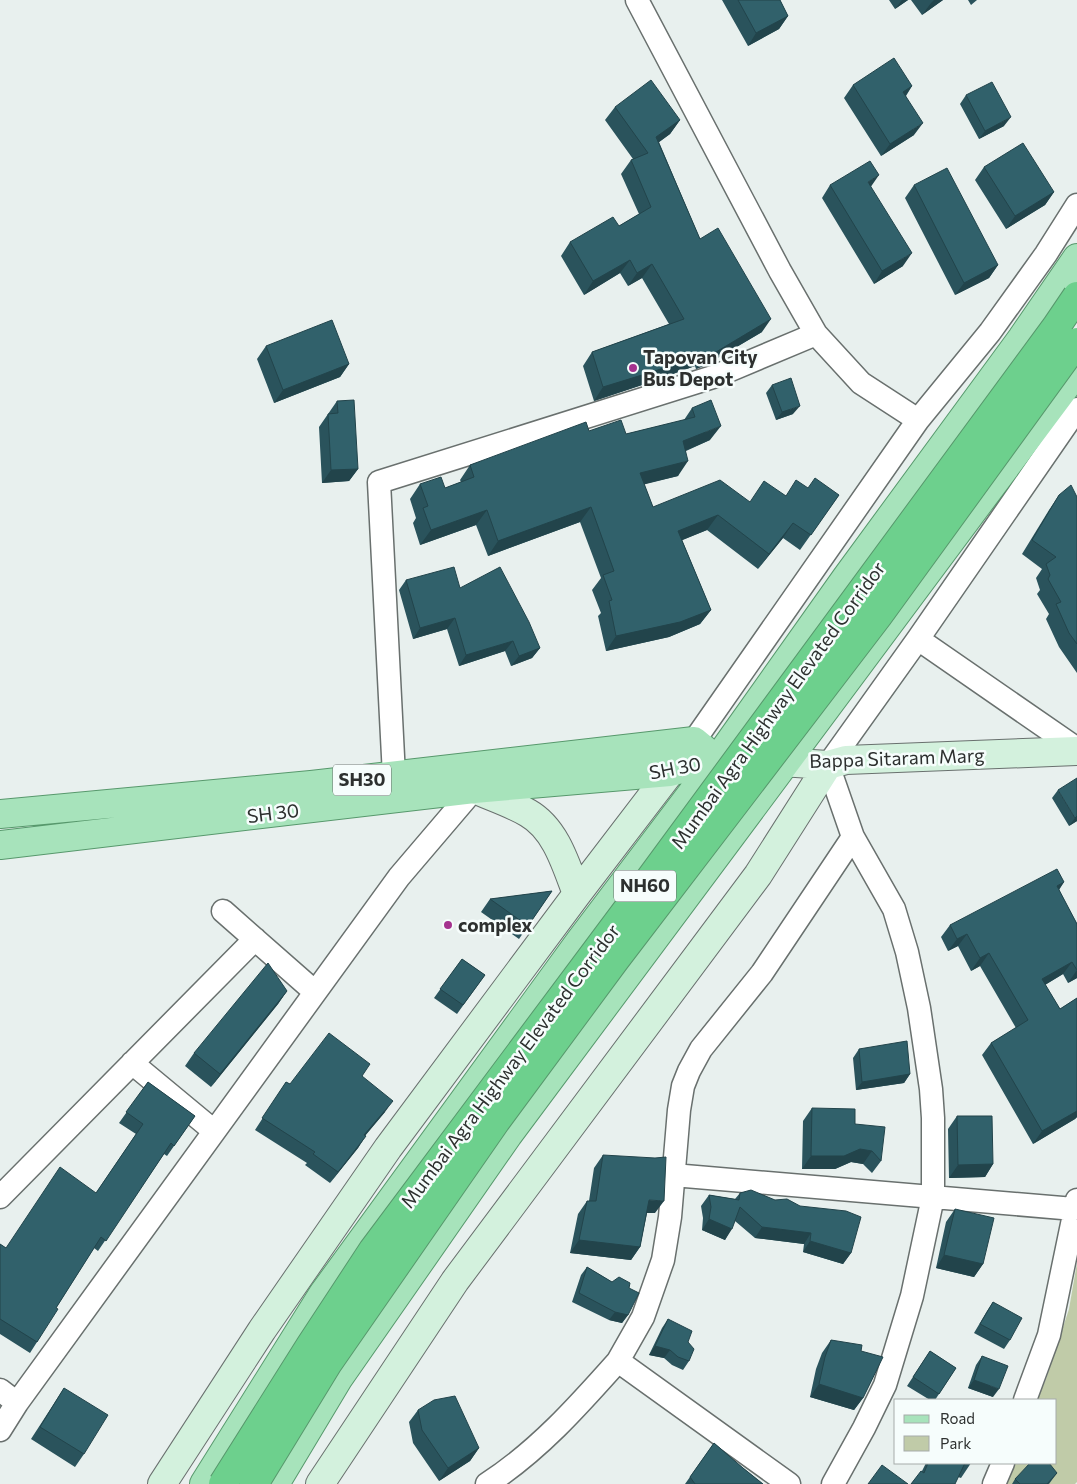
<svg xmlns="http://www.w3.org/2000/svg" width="1077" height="1484" font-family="Commissioner,sans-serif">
	<rect width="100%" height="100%" fill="#e8f0ee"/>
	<path fill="#c0cba8" d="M1077 1263V1482L1075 1484H1002L1011 1463H1056V1400H1037L1046 1379 1069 1309Z"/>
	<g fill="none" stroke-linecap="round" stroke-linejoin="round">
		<defs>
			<path id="street" d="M637 0 780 271 816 334 861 383 918 420
				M918 639 1077 749
				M694 741 918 420 990 332 1046 254 1077 205
				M394 776 379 482 716 376 816 334
				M223 911 315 992
				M132 1063 214 1131
				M673 1175 1074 1209
				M0 1197 255 939
				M618 1361 643 1317 663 1260 670 1217 679 1110 683 1086 689 1071 701 1049 762 973 853 837
				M0 1390 17 1403
				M1025 1400 1049 1335 1077 1200
				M0 1430 17 1403 399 877 474 789
				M487 1484C538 1451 578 1406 618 1361L789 1484
				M833 1484 864 1428 885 1385 912 1296 933 1197V1118L931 1089 919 1008 907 952 894 909 853 837 828 765 918 639 1077 409
				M994 1484 1003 1463"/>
			<path id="secondary" d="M764 761 828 765 846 760 1077 751
				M470 782 474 789C492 797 511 803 528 813 556 829 566 865 577 894
				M162 1484 262 1330 388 1148 577 894 681 758
				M320 1484 455 1281 758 875 828 765"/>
			<path id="primary" d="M0 814 311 785 694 741 717 760
				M0 845 474 789 670 772 717 760
				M204 1484 323 1294 580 941 717 760 846 578 1022 338 1077 258
				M275 1484 338 1379 508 1135 1077 371"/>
		</defs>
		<use href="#street" stroke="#69706e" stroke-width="25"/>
		<use href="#secondary" stroke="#69706e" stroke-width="30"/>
		<use href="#primary" stroke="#57986c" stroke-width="30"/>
		<use href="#street" stroke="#fff" stroke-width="22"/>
		<use href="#secondary" stroke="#d3f1dd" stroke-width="28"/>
		<use href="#primary" stroke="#a7e3bb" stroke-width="28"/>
		<defs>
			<path id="highway-bridge" d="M223 1484 310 1346 373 1250 641 891 1056 327 1077 296
				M254 1484 328 1363 496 1121 615 960 878 616 1077 342"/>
		</defs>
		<use href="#highway-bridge" stroke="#57986c" stroke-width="30" stroke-linecap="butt"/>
		<use href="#highway-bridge" stroke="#6dd08d" stroke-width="28"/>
	</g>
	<path fill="#2a535c" d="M722 0H780L788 16 779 29 748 46Z
		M889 0H908L895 9Z
		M911 0H943L922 15Z
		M968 0H977L971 5Z
		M853 85 912 86 906 96 914 135 881 156 844 98Z
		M966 95 1004 126 979 139 960 104Z
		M615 107 680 120 670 134 659 142 700 239 762 332 706 365 696 369 695 366 645 384 594 401 583 366 592 352 669 324 642 278 628 286 620 273 584 295 561 256 570 242 619 226 639 214 621 174 631 160 633 159 605 120Z
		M984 167 1054 192 1045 205 1006 229 975 180Z
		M830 185 871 187 903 266 874 284 822 198Z
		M914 185 998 265 989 278 955 295 905 198Z
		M266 346 349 364 340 377 274 403 257 359Z
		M772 385 793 414 776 420 766 393Z
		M337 401 358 469 349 481 322 483 319 427Z
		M692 408 710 440 686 451 678 476 644 484 653 507 750 502 786 496 808 488 839 495 800 550 783 538 758 569 707 530 682 540 711 610 700 624 669 637 606 651 598 616 601 613 592 590 601 578 580 522 488 556 476 525 420 545 413 523 416 518 410 499 420 484 445 488 461 482 460 480 470 465 589 431 626 434 684 420Z
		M1059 495 1077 497V673L1059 647 1046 619 1049 614 1037 594 1040 590 1036 578 1042 569 1022 554 1049 510Z
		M406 580 460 588 540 648 532 658 511 666 505 651 459 666 447 629 413 639 399 590Z
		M1058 790 1077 821 1069 826 1052 798Z
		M1064 882 1059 890 1077 924V978L1068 983 1063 974 1045 985 1060 1009 1077 998V1117L1075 1119 1033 1144 982 1055 991 1043 1016 1028 980 966 971 971 958 946 948 951 941 937 950 925Z
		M552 891 519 939 481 912 490 899Z
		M462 959 485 975 457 1014 434 998Z
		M287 991 278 1004 211 1087 185 1066 194 1053Z
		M859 1049 910 1074 904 1083 856 1090 853 1058Z
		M362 1076 385 1112 365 1136 358 1148 330 1183 305 1165 307 1163 255 1130 286 1082 290 1084Z
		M148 1082 195 1116 167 1156 164 1154 98 1251 94 1248 56 1308 37 1342 30 1353 0 1334V1244L6 1248 96 1193 136 1134 119 1123Z
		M812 1108 855 1124 881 1161 872 1173 863 1164 851 1162 835 1169H802L803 1121Z
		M957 1116 993 1164 985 1177 949 1178 948 1129Z
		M603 1155 655 1213H647L640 1247 631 1260 570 1253 578 1214 587 1201H589L594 1168Z
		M740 1193 851 1253 843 1264 803 1252 804 1244 755 1238 735 1221 725 1240 702 1230 703 1218 701 1206 709 1195 735 1199Z
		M955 1209 983 1264 974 1277 936 1268 946 1222Z
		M587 1267 612 1282 629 1288 628 1315 622 1323 609 1320 572 1302 581 1275Z
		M993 1302 1010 1340 1004 1349 974 1333 987 1311Z
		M668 1319 688 1342 689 1361 683 1370 672 1365 664 1358 649 1355 662 1328Z
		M831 1340 861 1351 863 1398 854 1410 810 1397 816 1369 822 1353Z
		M930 1351 956 1368 935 1400H930L907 1386Z
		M982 1356 993 1397 968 1388 976 1365Z
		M64 1388 84 1454 75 1467 31 1439Z
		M418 1410 479 1448 470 1461 439 1481 413 1443 409 1422Z
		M714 1443 743 1468 763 1484H685Z
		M926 1463H971L961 1478 958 1477 911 1484 922 1471Z
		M1057 1473 1049 1484H1012L1015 1479Z"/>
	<path fill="#22444b" d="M902 0H908L895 9Z
		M934 0H943L922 15 931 3Z
		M788 16 779 29 748 46 756 33Z
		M912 86 903 99V92Z
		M1011 117 1004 126 979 139 985 131Z
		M680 120 670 134 647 151 656 137Z
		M923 123 914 135 881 156 890 144Z
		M879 175 870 188 868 182Z
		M1054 192 1045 205 1006 229 1015 216Z
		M912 253 903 266 874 284 882 271Z
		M630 260 620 273 584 295 593 281Z
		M652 264 642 278 628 286 637 273Z
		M998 265 989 278 955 295 964 283Z
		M771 319 762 332 706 365 696 369 705 355Z
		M704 353 695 366 645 384 594 401 603 387Z
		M349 364 340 377 274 403 283 390Z
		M800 406 793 414 776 420 782 412Z
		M721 426 710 440 673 456 683 441Z
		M688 461 678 476 630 488 640 473Z
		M358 469 349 481 322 483 331 470Z
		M591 507 580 522 488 556 498 541Z
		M487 510 476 525 420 545 431 530Z
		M718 515 707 530 668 546 678 531Z
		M793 523 783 538 758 569 769 554Z
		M711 610 700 624 669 637 606 651 616 636Z
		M455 618 447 629 413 639 420 628Z
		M513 641 505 651 459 666 466 655Z
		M540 648 532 658 511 666 519 656Z
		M1077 816V821L1069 826 1075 818Z
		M1064 882 1055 895 1057 886Z
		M967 934 958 946 948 951 957 939Z
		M989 953 980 966 971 971 980 958Z
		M1072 962 1063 974 1033 992 1042 979Z
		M1077 970V978L1068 983Z
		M287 991 278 1004 211 1087 220 1074Z
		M910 1074 904 1083 856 1090 862 1082Z
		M393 1101 385 1112 356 1146 364 1135Z
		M1077 1111V1117L1075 1119 1033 1144 1042 1131Z
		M366 1136 358 1148 330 1183 338 1172Z
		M860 1149 872 1151 863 1164 851 1162 835 1169H802L811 1156Z
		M993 1164 985 1177 949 1178 958 1165Z
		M649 1200 664 1201 655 1213H640Z
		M709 1219 732 1229 725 1240 702 1230Z
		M762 1227 811 1233 804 1244 755 1238Z
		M579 1240 640 1247 631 1260 570 1253Z
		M810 1241 851 1253 843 1264 803 1252Z
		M944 1255 983 1264 974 1277 936 1268Z
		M615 1312 628 1315 622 1323 609 1320Z
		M655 1346 670 1350 664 1358 649 1355Z
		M974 1380 999 1389 993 1397 968 1388Z
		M819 1384 863 1398 854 1410 810 1397Z
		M479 1448 470 1461 439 1481 448 1468Z"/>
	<path fill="#31616b" stroke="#22444b" d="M738 0H780L788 16 756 33Z
		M894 58 912 86 903 92 923 123 890 144 853 85Z
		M651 80 680 120 656 137 700 239 718 228 771 319 716 352 705 355 704 353 655 371 603 387 592 352 684 319 652 264 637 273 630 260 593 281 570 242 613 217 619 226 651 207 631 160 648 153 615 107Z
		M992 82 1011 117 985 131 966 95Z
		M1023 143 1054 192 1015 216 984 167Z
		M870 161 879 175 868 182 912 253 882 271 830 185Z
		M947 168 998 265 964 283 914 185Z
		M332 320 349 364 283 390 266 346Z
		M791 378 800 406 782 412 772 385Z
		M354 400 358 469 331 470 328 414 338 413 337 401Z
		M711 400 721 426 683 441 688 461 640 473 653 507 720 480 750 502 764 481 786 496 796 480 808 488 815 478 839 495 811 535 793 523 769 554 718 515 678 531 711 610 680 622 616 636 609 601 612 600 603 575 614 571 591 507 498 541 487 510 431 530 423 508 428 506 420 484 441 477 445 488 474 477 470 465 586 422 589 431 621 420 626 434 695 417 692 408Z
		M1071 485 1077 497V644L1069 633 1056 604 1061 602 1048 579 1050 575 1046 564 1056 557 1032 540 1059 495Z
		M454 567 460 588 500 567 529 622 540 648 519 656 513 641 466 655 455 618 420 628 406 580Z
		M1077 778V816L1075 818 1058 790Z
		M1057 869 1064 882 1057 886 1077 924V970L1072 962 1042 979 1060 1009 1077 998V1111L1042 1131 991 1043 1028 1020 989 953 980 958 967 934 957 939 950 925Z
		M552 891 528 926 490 899Z
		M462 959 485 975 463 1005 440 989Z
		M268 963 287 991 220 1074 194 1053Z
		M329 1033 370 1064 362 1076 393 1101 364 1135 366 1136 338 1172 313 1154 315 1152 262 1118 286 1082 290 1084Z
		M907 1041 910 1074 862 1082 859 1049Z
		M148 1082 195 1116 174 1146 171 1143 106 1241 101 1237 56 1308 58 1309 37 1342 0 1319V1244L6 1248 60 1167 96 1193 143 1124 126 1112Z
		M812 1108 855 1109V1124L885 1127 881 1161 872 1151 860 1149 844 1156H811Z
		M957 1116H992L993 1164 958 1165Z
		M603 1155 655 1158 666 1157 664 1201 649 1200 640 1247 579 1240 587 1201H596Z
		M751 1190 775 1200 787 1199 800 1206 846 1211 861 1217 851 1253 810 1241 811 1233 762 1227 740 1207 732 1229 709 1219 711 1207 709 1195 739 1200 740 1193Z
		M955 1209 994 1218 983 1264 944 1255Z
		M587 1267 612 1282 619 1277 630 1283 629 1288 639 1293 628 1315 615 1312 579 1293Z
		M993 1302 1022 1318 1010 1340 980 1324Z
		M668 1319 692 1331 688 1342 694 1349 689 1361 678 1357 670 1350 655 1346Z
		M831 1340 862 1345 861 1351 883 1357 863 1398 819 1384 825 1357Z
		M930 1351 956 1368 939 1394 913 1377Z
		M982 1356 1008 1366 999 1389 974 1380Z
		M64 1388 108 1415 84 1454 40 1427Z
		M455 1396 479 1448 448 1468 422 1430 418 1410 434 1400Z
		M714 1443 743 1468 763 1484H695L690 1477Z
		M928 1463H965L955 1484H911L921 1471 924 1473Z
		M1030 1463H1049L1057 1473 1047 1484H1020L1015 1479Z
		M882 1465 908 1484H868Z"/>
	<g fill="#a5338f" stroke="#f6fdfc" stroke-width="2">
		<circle cx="633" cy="368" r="5"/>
		<circle cx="448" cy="925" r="5"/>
	</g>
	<g text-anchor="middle" stroke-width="5" stroke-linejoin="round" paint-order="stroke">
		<g fill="#f6fdfc" stroke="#696e6c" stroke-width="1">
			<rect x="333" y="764.5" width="58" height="31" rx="4"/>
			<rect x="614" y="870.5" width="62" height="31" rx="4"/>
		</g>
		<g font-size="18" font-weight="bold" fill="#2d302f">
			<text x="362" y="786">SH30</text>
			<text x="645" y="892">NH60</text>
		</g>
		<g font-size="19" font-weight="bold" fill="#2d302f" stroke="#f6fdfc" text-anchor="start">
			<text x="643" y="364">Tapovan City<tspan x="643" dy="22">Bus Depot</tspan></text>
			<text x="458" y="932">complex</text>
		</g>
		<g font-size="19" fill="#2d302f" stroke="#f6fdfc">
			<text transform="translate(778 705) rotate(-54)" y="7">Mumbai Agra Highway Elevated Corridor</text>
			<text transform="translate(897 758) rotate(-2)" y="7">Bappa Sitaram Marg</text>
			<text transform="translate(675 768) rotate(-11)" y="7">SH 30</text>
			<text transform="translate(273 813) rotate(-7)" y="7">SH 30</text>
			<text transform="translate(510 1066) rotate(-53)" y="7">Mumbai Agra Highway Elevated Corridor</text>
		</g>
	</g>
	<rect x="894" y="1399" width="162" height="65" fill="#f6fdfc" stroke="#a6abaa"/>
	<rect x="904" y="1415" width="25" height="8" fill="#a7e3bb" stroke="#a6abaa"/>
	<text x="940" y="1424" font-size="15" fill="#2d302f">Road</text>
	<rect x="904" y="1436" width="25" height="15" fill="#c0cba8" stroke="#a6abaa"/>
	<text x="940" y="1449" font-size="15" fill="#2d302f">Park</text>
</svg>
